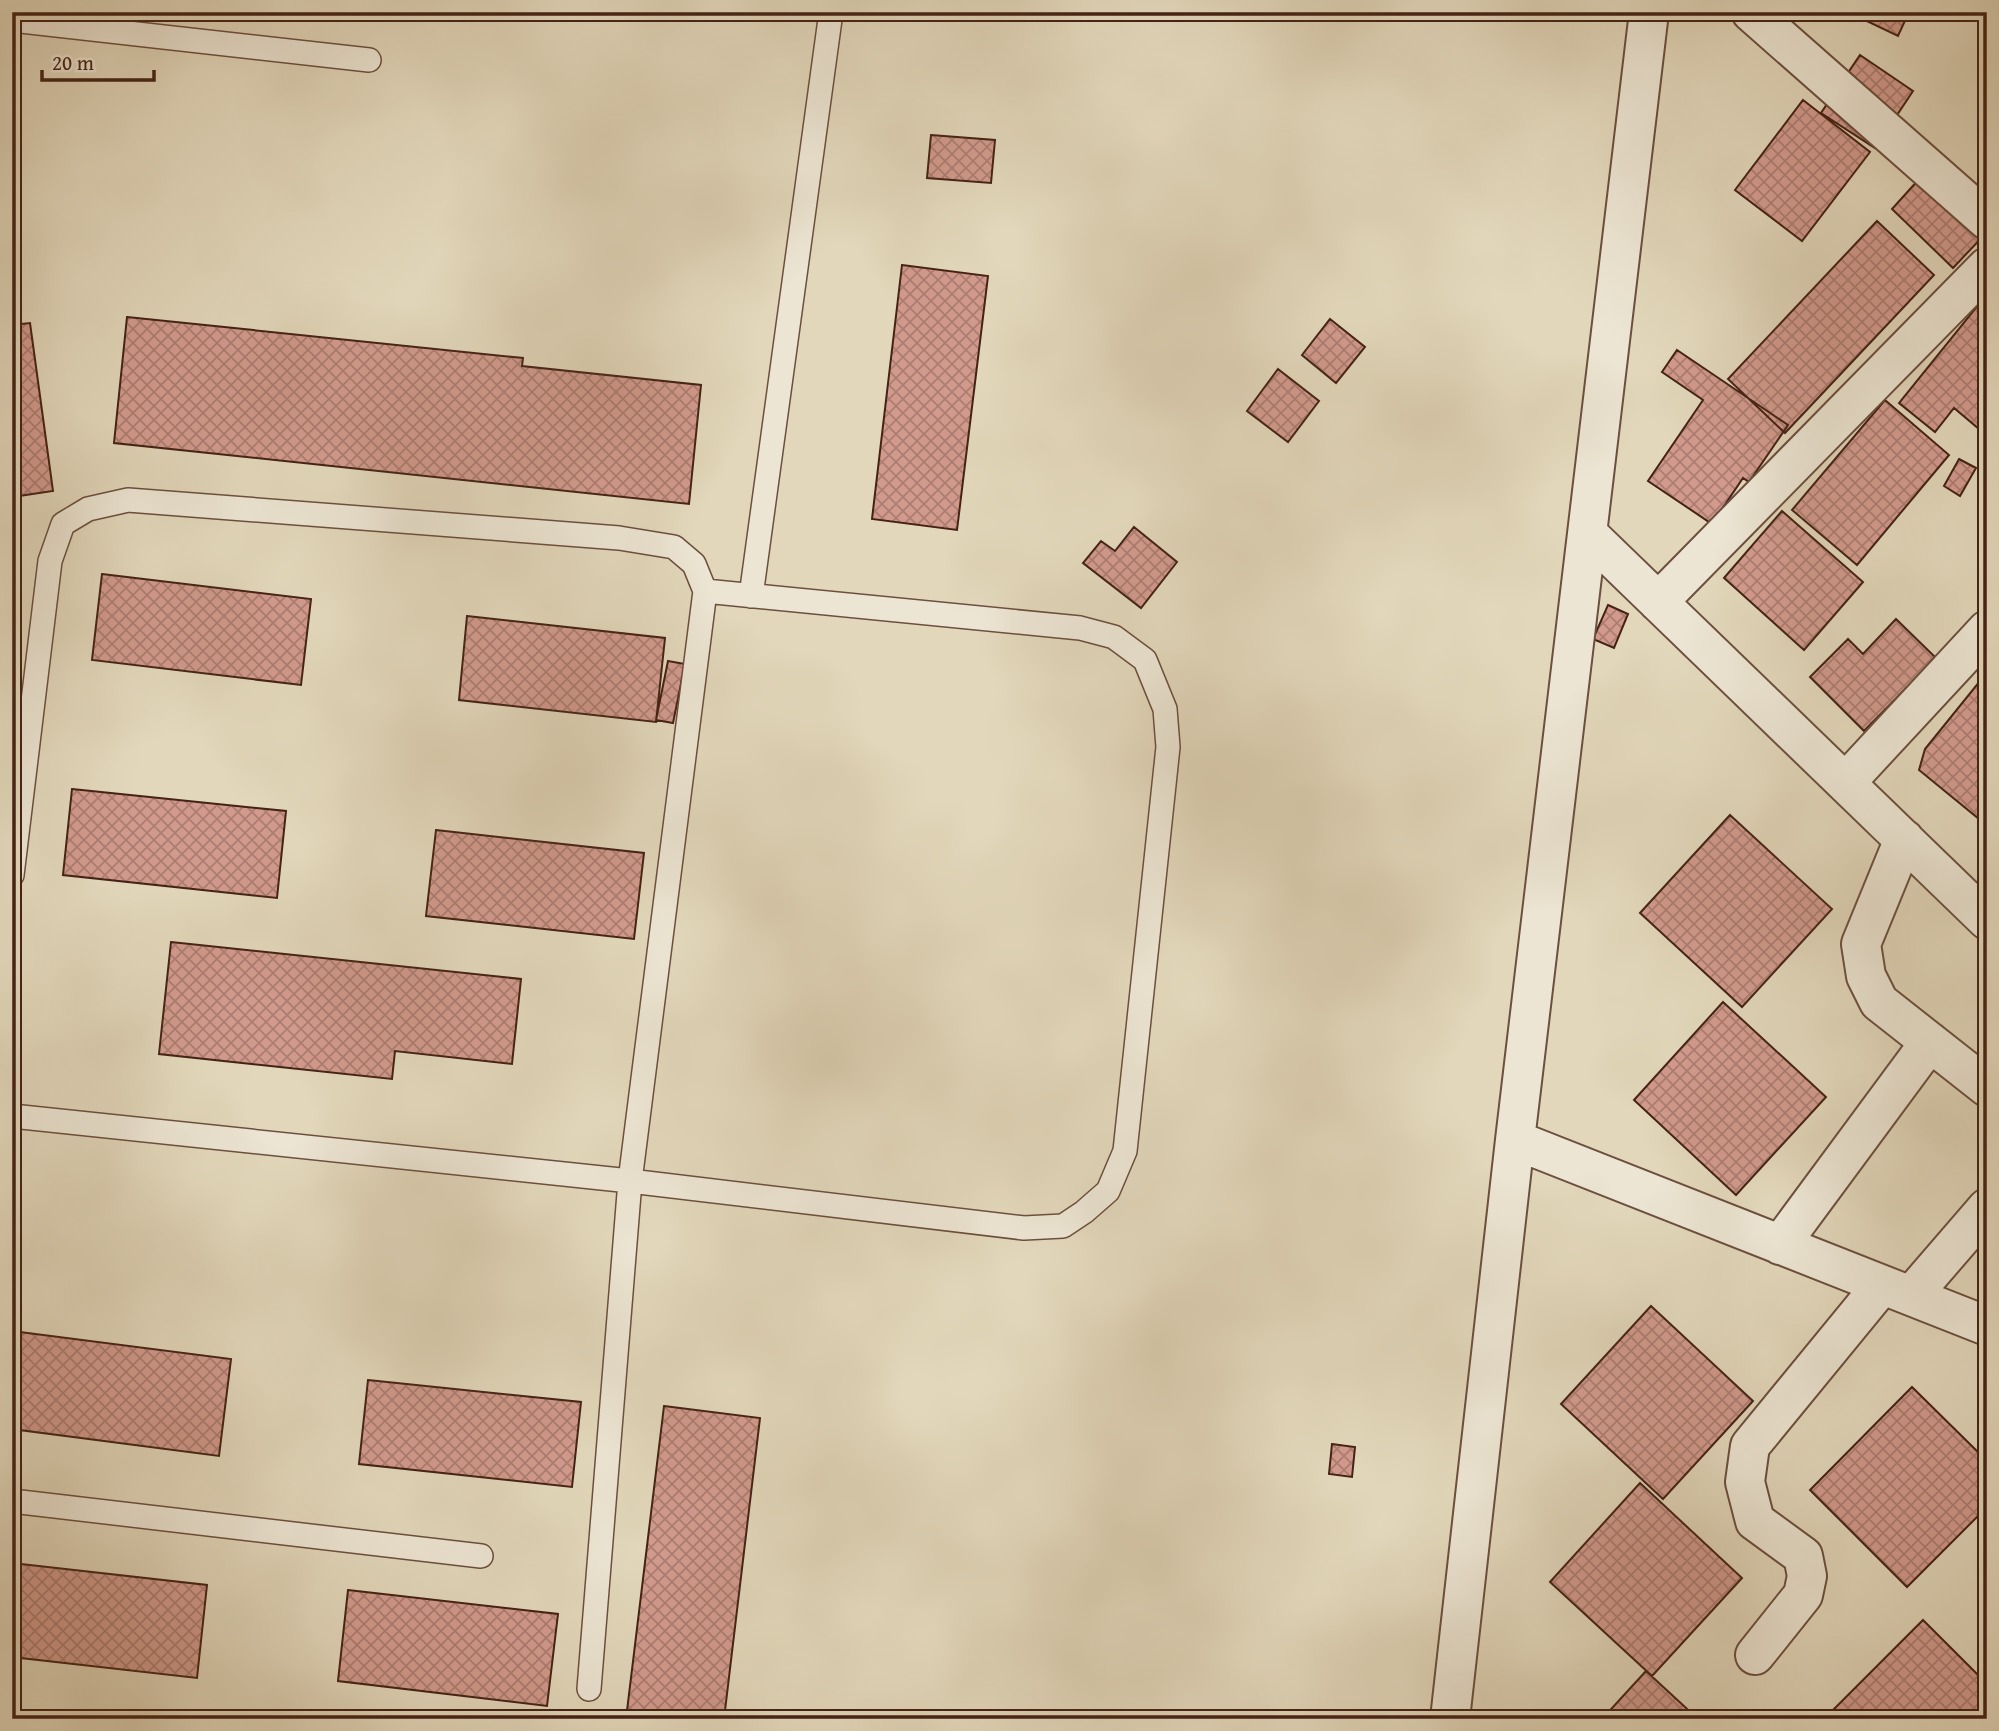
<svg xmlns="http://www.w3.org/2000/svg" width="1999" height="1731" font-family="'Gentium Book Plus',serif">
	<defs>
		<pattern id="building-cross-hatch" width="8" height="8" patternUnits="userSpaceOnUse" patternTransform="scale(1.75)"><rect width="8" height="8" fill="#d29a8d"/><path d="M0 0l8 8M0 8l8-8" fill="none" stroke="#ac7d72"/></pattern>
	</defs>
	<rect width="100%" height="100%" fill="#e2d7bb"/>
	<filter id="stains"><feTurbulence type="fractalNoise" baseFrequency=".00286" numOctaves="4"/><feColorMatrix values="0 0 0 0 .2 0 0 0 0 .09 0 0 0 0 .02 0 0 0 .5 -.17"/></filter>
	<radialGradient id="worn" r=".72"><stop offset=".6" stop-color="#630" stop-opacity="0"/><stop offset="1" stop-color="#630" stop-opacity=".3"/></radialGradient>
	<path fill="url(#building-cross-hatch)" stroke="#442215" stroke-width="2" d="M1848 12H1909L1898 36Z
		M1860 55 1913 91 1875 148 1821 113Z
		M1803 100 1870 152 1802 241 1735 190Z
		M931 135 995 140 991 183 927 178Z
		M1929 168 1987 232 1953 268 1892 209Z
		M1877 221 1934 275 1785 433 1728 379Z
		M902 265 988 276 957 530 872 519Z
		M1987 294V419L1979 429 1954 408 1935 432 1899 403Z
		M127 317 523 358 522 366 701 385 689 504 114 443Z
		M1330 319 1365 347 1336 383 1302 355Z
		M30 323 53 491 12 497V325Z
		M1677 350 1788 425 1749 482 1743 478 1712 524 1648 481 1703 400 1662 372Z
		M1278 369 1319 401 1288 442 1247 411Z
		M1885 400 1949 455 1857 565 1792 510Z
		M1959 459 1976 468 1960 496 1944 486Z
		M1782 511 1863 582 1804 650 1724 578Z
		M1134 527 1177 562 1141 608 1083 563 1101 541 1115 551Z
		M102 574 311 599 301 685 92 660Z
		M1608 605 1628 614 1614 648 1593 639Z
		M467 616 665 638 656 722 459 700Z
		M1896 619 1936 658 1864 731 1810 677 1848 639 1863 654Z
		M668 661 685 664 673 723 656 720Z
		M1984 676H1987V809L1979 819 1919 770 1925 749Z
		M72 789 286 811 277 898 63 875Z
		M1730 815 1832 909 1742 1007 1640 913Z
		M436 830 644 853 634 939 426 916Z
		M171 942 521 979 512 1064 395 1051 392 1079 159 1054Z
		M1723 1002 1826 1097 1736 1195 1634 1100Z
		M1651 1306 1753 1401 1663 1499 1561 1404Z
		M12 1331 231 1359 219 1456 12 1429Z
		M368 1380 581 1402 572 1487 359 1464Z
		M1912 1387 1987 1461V1507L1907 1587 1810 1490Z
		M664 1406 760 1418 724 1719H626Z
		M1332 1444 1355 1447 1352 1477 1329 1474Z
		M1640 1483 1742 1578 1652 1676 1550 1582Z
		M12 1563 207 1585 197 1678 12 1657Z
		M348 1590 558 1614 547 1706 338 1681Z
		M1923 1620 1987 1684V1719H1824Z
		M1646 1671 1698 1719H1602Z"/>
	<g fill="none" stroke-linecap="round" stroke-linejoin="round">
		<defs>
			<path id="lane" d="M12 20 369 60
				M751 596 831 12
				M12 875 50 561 63 524 88 509 128 500 619 538 674 547 694 564 705 591 630 1181 589 1689
				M12 1116 630 1181 1024 1228 1063 1226 1084 1212 1108 1191 1125 1151 1168 747 1165 709 1145 660 1114 637 1080 628 705 591
				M12 1501 481 1556"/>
			<path id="street" d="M1751 12 1987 220
				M1587 533 1987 920
				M1658 602 1987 267
				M1846 782 1987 630
				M1904 839 1861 944 1866 976 1879 1002 1987 1087
				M1515 1140 1987 1326
				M1780 1245 1930 1042
				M1911 1296 1987 1208
				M1755 1655 1803 1595 1807 1576 1803 1556 1755 1521 1745 1482 1750 1446 1882 1285
				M1450 1719 1515 1140 1649 12"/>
		</defs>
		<use href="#lane" stroke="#6c4f3e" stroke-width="26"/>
		<use href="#street" stroke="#6c4f3e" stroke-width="42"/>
		<use href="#lane" stroke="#ece5d3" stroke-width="23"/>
		<use href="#street" stroke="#ece5d3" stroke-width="38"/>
	</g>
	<rect width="1999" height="1731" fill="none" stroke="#e2d7bb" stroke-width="42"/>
	<rect x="14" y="14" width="1971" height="1703" fill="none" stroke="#442215" stroke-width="3.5"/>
	<rect x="21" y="21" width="1957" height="1689" fill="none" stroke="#442215" stroke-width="2"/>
	<path d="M42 70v10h112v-10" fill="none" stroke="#442215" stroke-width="3.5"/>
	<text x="52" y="70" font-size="21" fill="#442215" stroke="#ece5d3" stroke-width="5" paint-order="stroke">20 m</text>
	<rect width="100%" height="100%" filter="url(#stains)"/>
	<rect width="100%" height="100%" fill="url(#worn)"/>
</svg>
